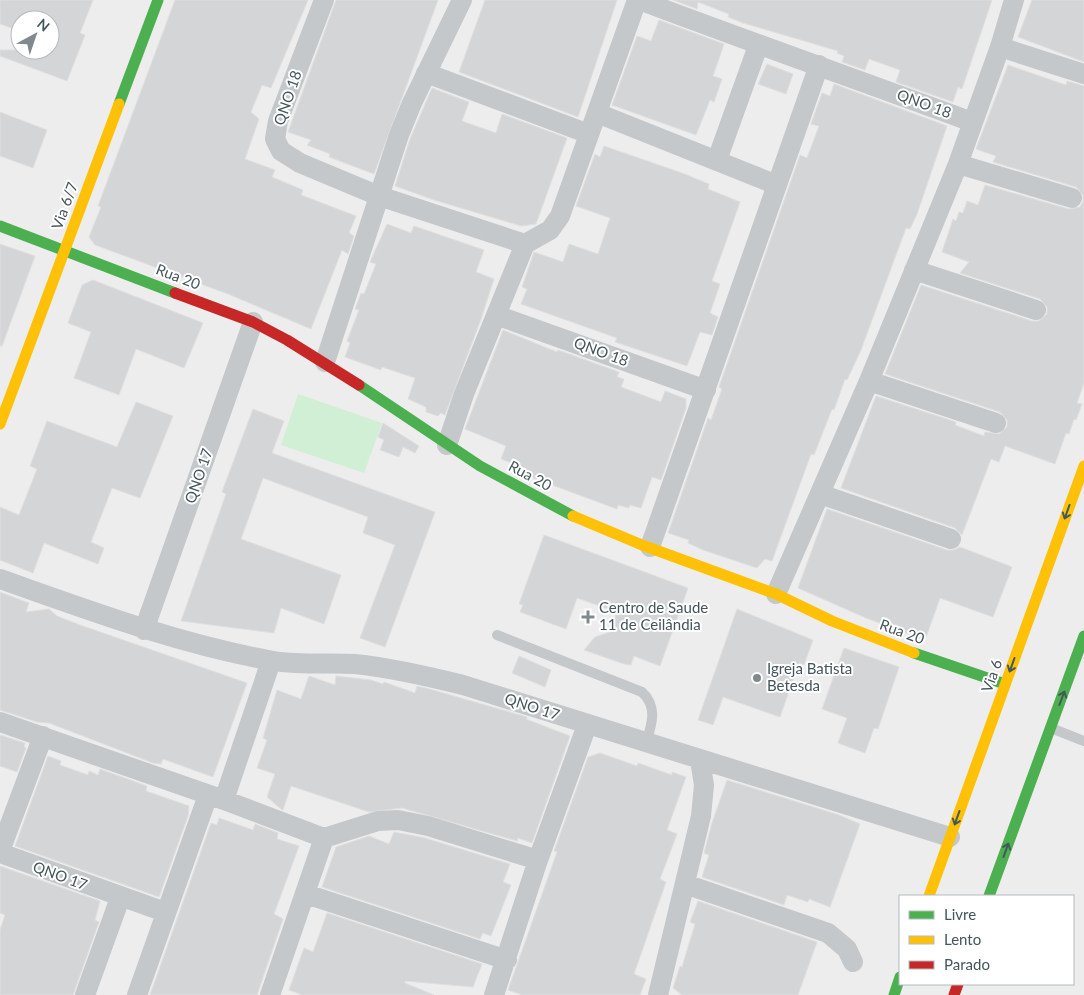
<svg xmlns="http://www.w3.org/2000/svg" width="1084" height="995" font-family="Lato,sans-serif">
	<rect width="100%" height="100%" fill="#eeeded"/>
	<path fill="#d0efd4" d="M298 394 382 423 364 473 281 445Z"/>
	<path fill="#d4d5d6" stroke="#dfdfe0" d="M0 0H93L80 33 85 35 67 81 0 56V50H50V20H20V31L0 24Z
		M175 0H308L271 88 262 85 251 112 259 119 245 159 275 170 272 177 303 190 301 195 356 216 349 233 354 236 348 254 342 250 311 329 228 294 95 245 89 237 101 207 98 206Z
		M336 0H438L374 174 329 157 330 154 307 145 311 140 288 132Z
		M485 0H617L578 117 459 72Z
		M673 0H992L962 89 958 87 953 102 896 82 900 70 869 59 865 70 842 62 844 56 837 53 838 51 743 23 728 17 729 14 698 2 697 9Z
		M1032 0H1084V62L1018 37Z
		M659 20 724 44 713 76 722 79 714 102 710 100 696 135 612 105 637 36 651 41Z
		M767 64 793 74 786 94 758 84Z
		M1008 65 1066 85 1067 81 1084 86V383L1077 403 1082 404 1076 420 1074 419 1069 434 1066 433 1055 464 1005 446 999 462 991 459 962 535 955 528 841 488 876 396 956 422 955 425 984 436 985 432 999 434 1007 427V420L1000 412 885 374 921 285 1032 321H1039L1047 314V307L1040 299 960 273 969 262 942 252 953 219 956 221 959 212 963 213 967 201 978 205 985 185 1069 209 1080 207 1083 202V195L1076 187 993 162 996 156 976 149Z
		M834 84 947 126 917 214 910 229 906 228 861 350 847 380 845 379 834 410 832 409 814 455 811 454 772 561 765 559 757 568 703 550 688 543 689 540 668 533 708 418 711 420 722 389 719 387 800 155 807 158 819 126 811 124 822 93 830 96Z
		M432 88 469 102 462 121 496 133 502 114 567 138 536 224 521 226 434 200 395 186 410 139Z
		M0 112 47 130 33 168 0 156Z
		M604 146 682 173 709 184 708 189 740 202 712 281 720 284 710 313 718 317 712 335 700 332 687 366 615 342 617 338 521 304 527 289 522 287 534 252 563 262 569 244 598 254 610 218 576 206 595 154 600 157Z
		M387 224 411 233 414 226 484 250 476 272 494 279 481 319 445 415 441 413 438 416 426 412V407L408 399 415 378 382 367 381 370 345 357 350 343 347 341 359 310 355 309 361 293 364 294 376 264 370 262Z
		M0 244 35 256 2 346H0Z
		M93 280 203 323 184 368 136 349 119 395 74 378 91 332 68 323 82 285Z
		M503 330 557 352 558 350 619 372 617 377 624 379 621 387 661 402 665 391 686 399V408L661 480 652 477 641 508 630 505 629 508 618 505 617 509 533 478 515 468 517 465 501 459 506 446 465 429Z
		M136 402 173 416 140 498 112 488 91 542 104 548 98 564 44 543 33 573 0 560V507L19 515 37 469 30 466 47 421 117 447Z
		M253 409 284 421 272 453 435 512 385 647 360 638 395 545 363 533 368 517 263 478 241 539 341 575 324 624 281 608 274 633 181 621 226 494 222 492Z
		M383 423 419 446 415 453 403 447 399 457 380 450 384 440 378 437Z
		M827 509 947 550H954L960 547 1012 567 993 617 940 598 925 640 866 618 798 588Z
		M544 535 688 588 660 666 634 656 631 665 624 664 584 650 595 637 610 632 617 612 577 598 566 629 520 612 523 605 519 604Z
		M0 592 29 603 26 612 49 609 57 616 80 625 247 683 213 777 163 759 161 764 153 763 49 723 37 722 0 710Z
		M737 609 813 640 804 665 799 663 780 717 723 697 713 725 698 720Z
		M844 648 899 667 878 729 874 728 865 753 838 743 847 718 822 709Z
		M519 656 551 670 545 687 512 673Z
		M309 676 335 685 336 676 371 680 383 684 384 682 415 693 417 686 433 690 527 717 526 719 570 736 532 843 518 838 517 841 402 808 369 812 291 786 283 810 281 809 267 797 275 774 257 768 267 740 263 738 277 690 301 699Z
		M0 735 25 743 24 747 26 748 17 772 0 766Z
		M600 753 637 766 638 763 672 775V772L686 777 667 830 677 834 660 879 666 882 634 974 646 979 640 995H522L508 990 557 852 554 851 588 757Z
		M48 756 61 761 60 765 88 775 89 771 98 775 100 769 147 786 146 791 189 806 188 816 159 897 15 846Z
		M727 780 839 815 860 824 830 907 809 899 808 902 787 895 784 905 702 877 709 855 704 853 712 823Z
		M219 818 253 830 255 824 278 833 277 839 299 846 274 914 283 919 257 995H150L211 823 217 825Z
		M394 832 425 838 510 864 503 882 511 885 491 936 483 933 480 939 322 887 336 847 369 836 389 844Z
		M0 866 100 901 95 920 99 922 73 995H0V930L5 915 0 913Z
		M698 901 817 942 798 995H682L673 988 680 966 682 967 695 924 690 922Z
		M327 913 482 964 473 987 405 981V983L434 995H302L289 990 304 948 313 952Z"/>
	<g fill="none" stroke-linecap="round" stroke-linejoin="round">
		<path stroke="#c4c8ca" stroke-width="10" d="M497 635 642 692C658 707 652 724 646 743
			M1051 728 1084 741"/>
		<path stroke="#c4c8ca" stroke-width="20" d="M324 0 278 121 275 139 281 151 300 163 379 196 525 244
			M639 0C750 42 861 81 972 122
			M1000 47 1084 74
			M426 73 589 134
			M597 113 777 185 819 65
			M717 160 758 46
			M958 164 1072 198
			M914 270 1036 310
			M496 315 706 390
			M325 362 399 135 412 103 462 0
			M869 381 996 423
			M447 445 464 394 525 244 550 230 560 216 637 0
			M820 494 951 539
			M650 547 777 185
			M0 579C88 610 176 643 268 660 296 666 327 662 355 664 392 668 427 676 463 685L950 837
			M776 594 869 381 958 164 1000 47 1014 0
			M144 630 253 322
			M0 722 224 800 324 838 378 821 398 820 428 826 538 860
			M224 800 271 661
			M0 851 43 736
			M0 853 165 912
			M685 884 828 933 847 949 853 962
			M306 894 507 960
			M85 995 120 898
			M137 995 208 795
			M270 995 324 838
			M494 995 538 860 587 725
			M658 995 701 816 704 785 700 760"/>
		<path stroke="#4caf50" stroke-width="11" d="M119 104 158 0
			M0 226 175 293
			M359 385 480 466 573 516
			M914 653 1005 684
			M989 896 1084 636
			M894 995 900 977"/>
		<path stroke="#ffc107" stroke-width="11" d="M0 424 119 104
			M573 516 642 545 776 594 832 621 914 653
			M929 896 1084 466"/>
		<path stroke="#c62828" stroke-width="11" d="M175 293 253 322 287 340 359 385
			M954 995 958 984"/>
	</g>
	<defs><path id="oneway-shaft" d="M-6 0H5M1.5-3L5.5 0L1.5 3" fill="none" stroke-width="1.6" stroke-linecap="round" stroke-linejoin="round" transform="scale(1.25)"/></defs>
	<g stroke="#445a5a">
		<use href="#oneway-shaft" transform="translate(1067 512) rotate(110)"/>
		<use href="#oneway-shaft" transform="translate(1012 665) rotate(110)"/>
		<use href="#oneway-shaft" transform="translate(1062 698) rotate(-69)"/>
		<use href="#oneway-shaft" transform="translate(957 818) rotate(110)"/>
		<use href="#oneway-shaft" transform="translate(1006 850) rotate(-70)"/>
	</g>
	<g fill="#808a8e" stroke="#fff" stroke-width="2">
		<path d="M585.5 609.5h5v5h5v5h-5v5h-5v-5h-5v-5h5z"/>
		<circle cx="757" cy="678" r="5"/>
	</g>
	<g text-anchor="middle" stroke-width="4" stroke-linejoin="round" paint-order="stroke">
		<g font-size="15" fill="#44555b" stroke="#fff">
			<text transform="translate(288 98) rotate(-71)" y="5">QNO 18</text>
			<text transform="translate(924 104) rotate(20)" y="5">QNO 18</text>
			<text transform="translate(65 206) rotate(-70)" y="5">Via 6/7</text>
			<text transform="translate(178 277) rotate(21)" y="5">Rua 20</text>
			<text transform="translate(601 352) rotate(20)" y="5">QNO 18</text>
			<text transform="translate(199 476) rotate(-71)" y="5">QNO 17</text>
			<text transform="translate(530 476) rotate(28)" y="5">Rua 20</text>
			<text transform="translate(902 632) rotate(20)" y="5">Rua 20</text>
			<text transform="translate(992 676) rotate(-70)" y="5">Via 6</text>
			<text transform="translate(532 707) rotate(18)" y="5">QNO 17</text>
			<text transform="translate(60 876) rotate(20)" y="5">QNO 17</text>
		</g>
		<g font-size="15" fill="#44555b" stroke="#fff" text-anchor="start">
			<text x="599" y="613">Centro de Saude<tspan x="599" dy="17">11 de Ceilândia</tspan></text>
			<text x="767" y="674">Igreja Batista<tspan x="767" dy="17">Betesda</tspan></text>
		</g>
	</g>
	<rect x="899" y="895" width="175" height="90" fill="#ffffff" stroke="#b4bbbd"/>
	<rect x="909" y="911" width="25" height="8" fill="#4caf50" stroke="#b4bbbd"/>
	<text x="944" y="920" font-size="15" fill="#44555b">Livre</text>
	<rect x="909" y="936" width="25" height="8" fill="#ffc107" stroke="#b4bbbd"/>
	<text x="944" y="945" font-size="15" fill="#44555b">Lento</text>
	<rect x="909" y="961" width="25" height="8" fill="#c62828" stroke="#b4bbbd"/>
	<text x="944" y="970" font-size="15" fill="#44555b">Parado</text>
	<g transform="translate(35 35) rotate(40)"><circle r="24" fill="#ffffff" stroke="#b4bbbd"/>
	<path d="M0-4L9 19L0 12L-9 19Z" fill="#808a8e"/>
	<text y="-8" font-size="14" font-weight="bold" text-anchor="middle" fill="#44555b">N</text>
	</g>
</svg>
